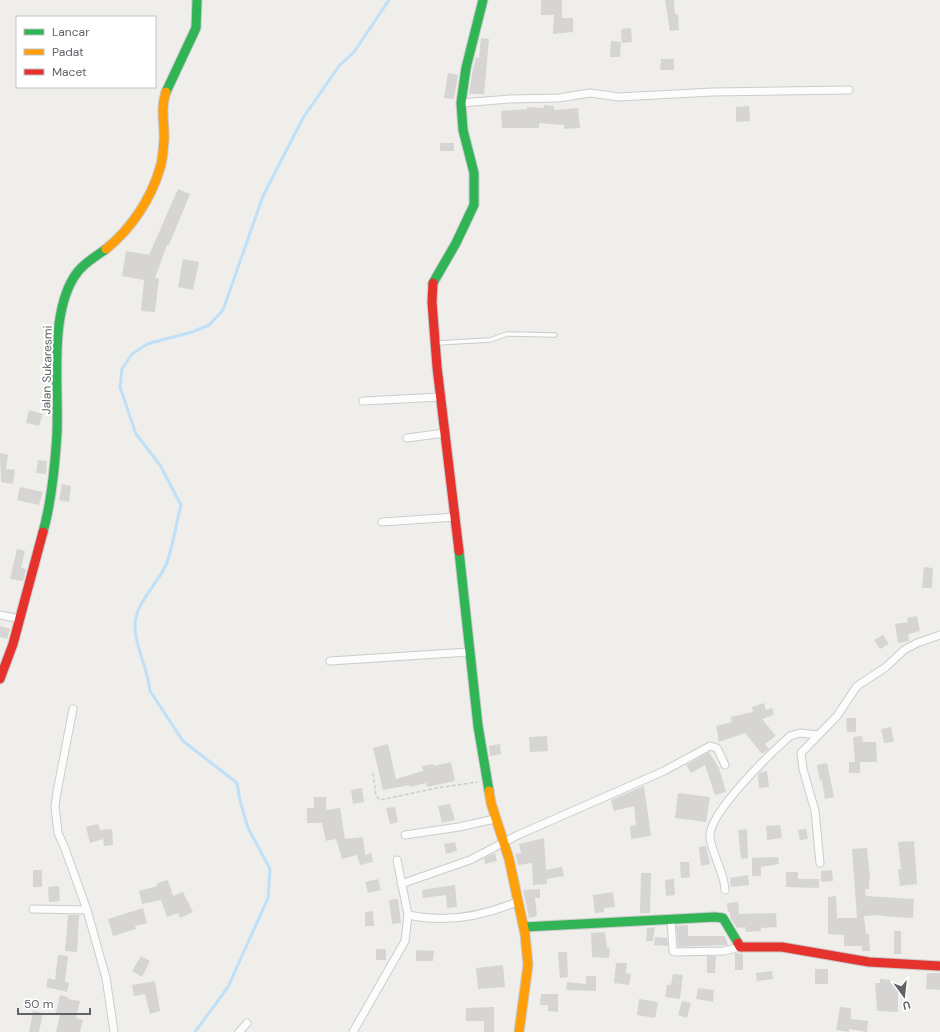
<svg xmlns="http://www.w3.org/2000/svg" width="940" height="1032" font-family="'DM Sans',sans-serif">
	<rect width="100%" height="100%" fill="#efeeea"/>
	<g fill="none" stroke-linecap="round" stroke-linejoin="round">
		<path stroke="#bfe0f9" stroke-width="3" d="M195 1032 228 987 268 898 270 869 248 828 240 801 237 783 183 741 150 691C148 669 136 650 135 628 134 604 156 586 166 565 173 547 176 524 181 505L160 465 136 434 120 387 122 369 132 354 147 344 192 332 209 325 223 310 263 196 303 118 339 66 354 52 389 0"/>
	</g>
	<path fill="#d6d5d3" d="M541 0H562V18H573V32L553 34 554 15H541Z
		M665 0H674L675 14H678L679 30 670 31Z
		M631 28 632 42 622 43 621 29Z
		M481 38 489 39 484 94H469L473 69 476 57 479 58Z
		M611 41 621 42 620 57H610Z
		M661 59H674V70H660Z
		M448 73 458 75 454 99 444 98Z
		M544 105 554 106V110L578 108 580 128 564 129V125L539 123V128H502L501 111 527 109V107L544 108Z
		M749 106 750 121 736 122V107Z
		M440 143H454V151H440Z
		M178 189 190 194 169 245H167L155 278 159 279 155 312 141 311 144 280 122 276 126 251 149 255Z
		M183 259 199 262 193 290 178 287Z
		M29 410 43 414 39 426 26 423Z
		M0 453 8 455 6 469 15 470 13 484 1 482Z
		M38 460 47 461 46 474 36 473Z
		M62 484 71 486 69 502 59 500Z
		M20 487 43 492 39 505 17 500Z
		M17 549 25 551 21 568 26 569 23 581 10 579Z
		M924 567 933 568 932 588H922Z
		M917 616 920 631 908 634 909 641 898 643 895 624 908 622 907 618Z
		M0 626 10 629 7 639 0 637Z
		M883 635 889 644 880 649 874 640Z
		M764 703 766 710 772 708 774 715 762 719 776 736 765 744 769 749 762 754 745 733 719 742 716 726 732 722 731 717 753 712 752 707Z
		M846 718H856V732H847Z
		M891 727 894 742 884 743 881 729Z
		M547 736 548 751 530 752 529 737Z
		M862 736 863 742H876L877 762H860V773H849V762H855L853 737Z
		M388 744 396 779 423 771 422 766 434 764V766L451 762 455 781 427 787 426 783 410 787V785L383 790 373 748Z
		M500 744 501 754 490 756 489 746Z
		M709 752 719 768 726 792 715 795 705 765 691 773 686 765Z
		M827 763 834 797 825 799 822 780 820 781 817 765Z
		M767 771 769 787 759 788 758 775 760 772Z
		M644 786 651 836 631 839 630 826 636 825 634 806 614 811 611 800Z
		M362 788 364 802 353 804 351 790Z
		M678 793 710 797 706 822 675 818Z
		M314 797H326V810L340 808 345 839 363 837 365 855 371 853 373 862 360 865 357 855 342 859 336 839 326 841 322 823H307V808H314Z
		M450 804 455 820 442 823 438 806Z
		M395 807 398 822 390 824 386 808Z
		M98 824 100 830 112 829 113 845 104 846 103 839 90 843 86 827Z
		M780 825 782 838 767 840 766 826Z
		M747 829 748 858 741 859 738 830Z
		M806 829 808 839 800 840 798 830Z
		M544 838 546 870 562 867 564 876 547 879V884L533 885 532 863 518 865 515 854 521 853 519 844Z
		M914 841 917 884 900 886 898 869H901L898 842Z
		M455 842 457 851 446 854 444 844Z
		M706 846 710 864 701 866 699 847Z
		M867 848 870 878 869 879V889H865L866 896 914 899 913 918 880 916 881 915 864 916 866 934H869L870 951H862V946H844V935L828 934V897L836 896 837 918H857L852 849Z
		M495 853 497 861 485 864 484 858Z
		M778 857 779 864 761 867V876H752V858Z
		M680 862H689L690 877 681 878Z
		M33 870H42V887H33Z
		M832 870 833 881 821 882V871Z
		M786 872H798V879H819V888L786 887Z
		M641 873H651L650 913H640Z
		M748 875 749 885 731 887 730 878Z
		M378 879 381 890 368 893 365 882Z
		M674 879 675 895 666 896 665 880Z
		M168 880 173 896 183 892 193 912 180 918 178 913 167 917 161 900 142 904 139 891 157 886V883Z
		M455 885 457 907 447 908 446 895 423 898 422 890Z
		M59 886 60 901 49 902 48 887Z
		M540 889V898H535L537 916 529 918 523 890Z
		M613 892 615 907 604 908V912L595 913 593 895Z
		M398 899 401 923 392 924 389 900Z
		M738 902 739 914 776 913 777 927 761 928V931L746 932 745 927 737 928 730 917V911L728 912 727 903Z
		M143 908 147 923 135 926 136 929 113 936 108 919Z
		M373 911 374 926H365V912Z
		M68 915H79L77 952 65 951Z
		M688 925V936H725L728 945 678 947 676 926Z
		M655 927 653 941H646L647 928Z
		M894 931H901V954H894Z
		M605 932 607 948 610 949 609 958 592 957 591 933Z
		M655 937 667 938 668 946 654 945Z
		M376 949H386V960H376Z
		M416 950 434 951 433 961H416Z
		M558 952H567L568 977 560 978Z
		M735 953 743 954V970H735Z
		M58 955 68 956 65 982 69 983 67 992 46 987 48 978 55 980Z
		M141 956 150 961 142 977 132 971Z
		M707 956H716L715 973H707Z
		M616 963H627L626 973 631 974 629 985 614 983Z
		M503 965 505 987 478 989 476 968Z
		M815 969H828V984H815Z
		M772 971 773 979 757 981 756 973Z
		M927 973H940V990L926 989Z
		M673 974 683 975 680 999 665 997 667 985H671Z
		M586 976H596V991L566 990 567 982 586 984Z
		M880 979 891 980V984H898V1012L877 1011 875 983H880Z
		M155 981 160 1011 150 1014 145 994 134 996 132 985Z
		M698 988 714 990 713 1002 696 999Z
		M541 994H558V1012L548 1011V1005H540Z
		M60 995 68 997V999L80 1001 76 1018 83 1020 80 1032H56L60 1014 56 1013Z
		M639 999 658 1002 655 1018 637 1015Z
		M682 1001 691 1003 687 1018 678 1015Z
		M494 1007V1032H484V1021H466V1008Z
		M840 1007 851 1008V1019L868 1021 867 1032 849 1029V1032L836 1030Z
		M33 1011 43 1013 39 1032H29Z"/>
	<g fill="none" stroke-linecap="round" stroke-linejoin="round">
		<defs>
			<path id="lane" d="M437 343 490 340 507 334 555 335"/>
			<path id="street" d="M461 103 510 99 559 98 590 93 619 97 712 92 849 90
				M363 401 441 397
				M407 438 445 433
				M382 522 456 517
				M0 615 20 619
				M330 661 469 652
				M73 709 57 792 55 806 58 833 64 846 87 910 106 978 114 1032
				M405 835 459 827 495 819
				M820 863 815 811 803 769 801 753 837 716 857 686 886 667 904 650 917 643 940 635
				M401 884 470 860 518 835 664 771 710 746 717 748 725 765
				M725 890C724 871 712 855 710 837 708 813 772 752 790 736L800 733 818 735
				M33 909 87 910
				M408 915C445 923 484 916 519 901
				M671 920 673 951 675 952 724 951 740 947
				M239 1032 247 1023
				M353 1032 405 941 408 915 397 860"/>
			<path id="fast" d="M166 92 196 28 197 0
				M433 283 456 243 474 205V173L463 130 461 103 466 68 483 0
				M43 532C52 500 55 466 57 433 59 387 49 317 74 277 81 265 95 257 106 249
				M459 551 478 726 489 791
				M524 927 715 917 723 918 738 943"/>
			<path id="slow" d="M106 249C131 229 151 199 160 168 163 160 163 149 164 141 165 124 160 109 166 92
				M489 791 491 803 509 859 525 934 528 965 519 1032"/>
			<path id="jam" d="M433 283 432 302 437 367 459 551
				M0 679 13 644 43 532
				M738 943 740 947H782L869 962 940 966"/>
		</defs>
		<use href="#lane" stroke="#cbcccc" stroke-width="5.5"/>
		<use href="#street" stroke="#cbcccc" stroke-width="9"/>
		<use href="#fast" stroke="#cacacb" stroke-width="11"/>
		<use href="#slow" stroke="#cacacb" stroke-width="11"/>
		<use href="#jam" stroke="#cacacb" stroke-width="11"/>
		<path stroke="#cacfcc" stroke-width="1.5" stroke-dasharray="4 2" stroke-linecap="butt" d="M373 773 376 796 380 800 437 788 477 782"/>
		<use href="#lane" stroke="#fdfcfc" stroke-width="3.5"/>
		<use href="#street" stroke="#fdfcfc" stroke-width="7"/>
		<use href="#fast" stroke="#30b455" stroke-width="9"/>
		<use href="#slow" stroke="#ff9f0a" stroke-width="9"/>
		<use href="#jam" stroke="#e5322d" stroke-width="9"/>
	</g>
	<g text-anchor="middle" stroke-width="4" stroke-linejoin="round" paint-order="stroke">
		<g font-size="12" fill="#5f6368" stroke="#fff">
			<text transform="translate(47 370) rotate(-89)" y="4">Jalan Sukaresmi</text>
		</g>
	</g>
	<rect x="16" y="16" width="140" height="72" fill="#ffffff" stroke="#bfc1c3"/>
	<rect x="24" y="29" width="20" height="6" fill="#30b455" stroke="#bfc1c3"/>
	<text x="52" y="36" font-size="12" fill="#5f6368">Lancar</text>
	<rect x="24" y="49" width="20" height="6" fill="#ff9f0a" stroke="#bfc1c3"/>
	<text x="52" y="56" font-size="12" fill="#5f6368">Padat</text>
	<rect x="24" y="69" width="20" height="6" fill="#e5322d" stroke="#bfc1c3"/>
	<text x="52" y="76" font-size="12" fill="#5f6368">Macet</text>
	<g transform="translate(904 996) rotate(165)" stroke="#ffffff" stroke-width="3" paint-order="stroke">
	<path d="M0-3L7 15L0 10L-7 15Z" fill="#5f6368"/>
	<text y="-6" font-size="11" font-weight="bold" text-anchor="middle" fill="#5f6368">U</text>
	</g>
	<path d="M18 1008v6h72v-6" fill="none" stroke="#5f6368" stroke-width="2"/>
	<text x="24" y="1008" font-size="12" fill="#5f6368" stroke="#ffffff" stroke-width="3" paint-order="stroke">50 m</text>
</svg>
